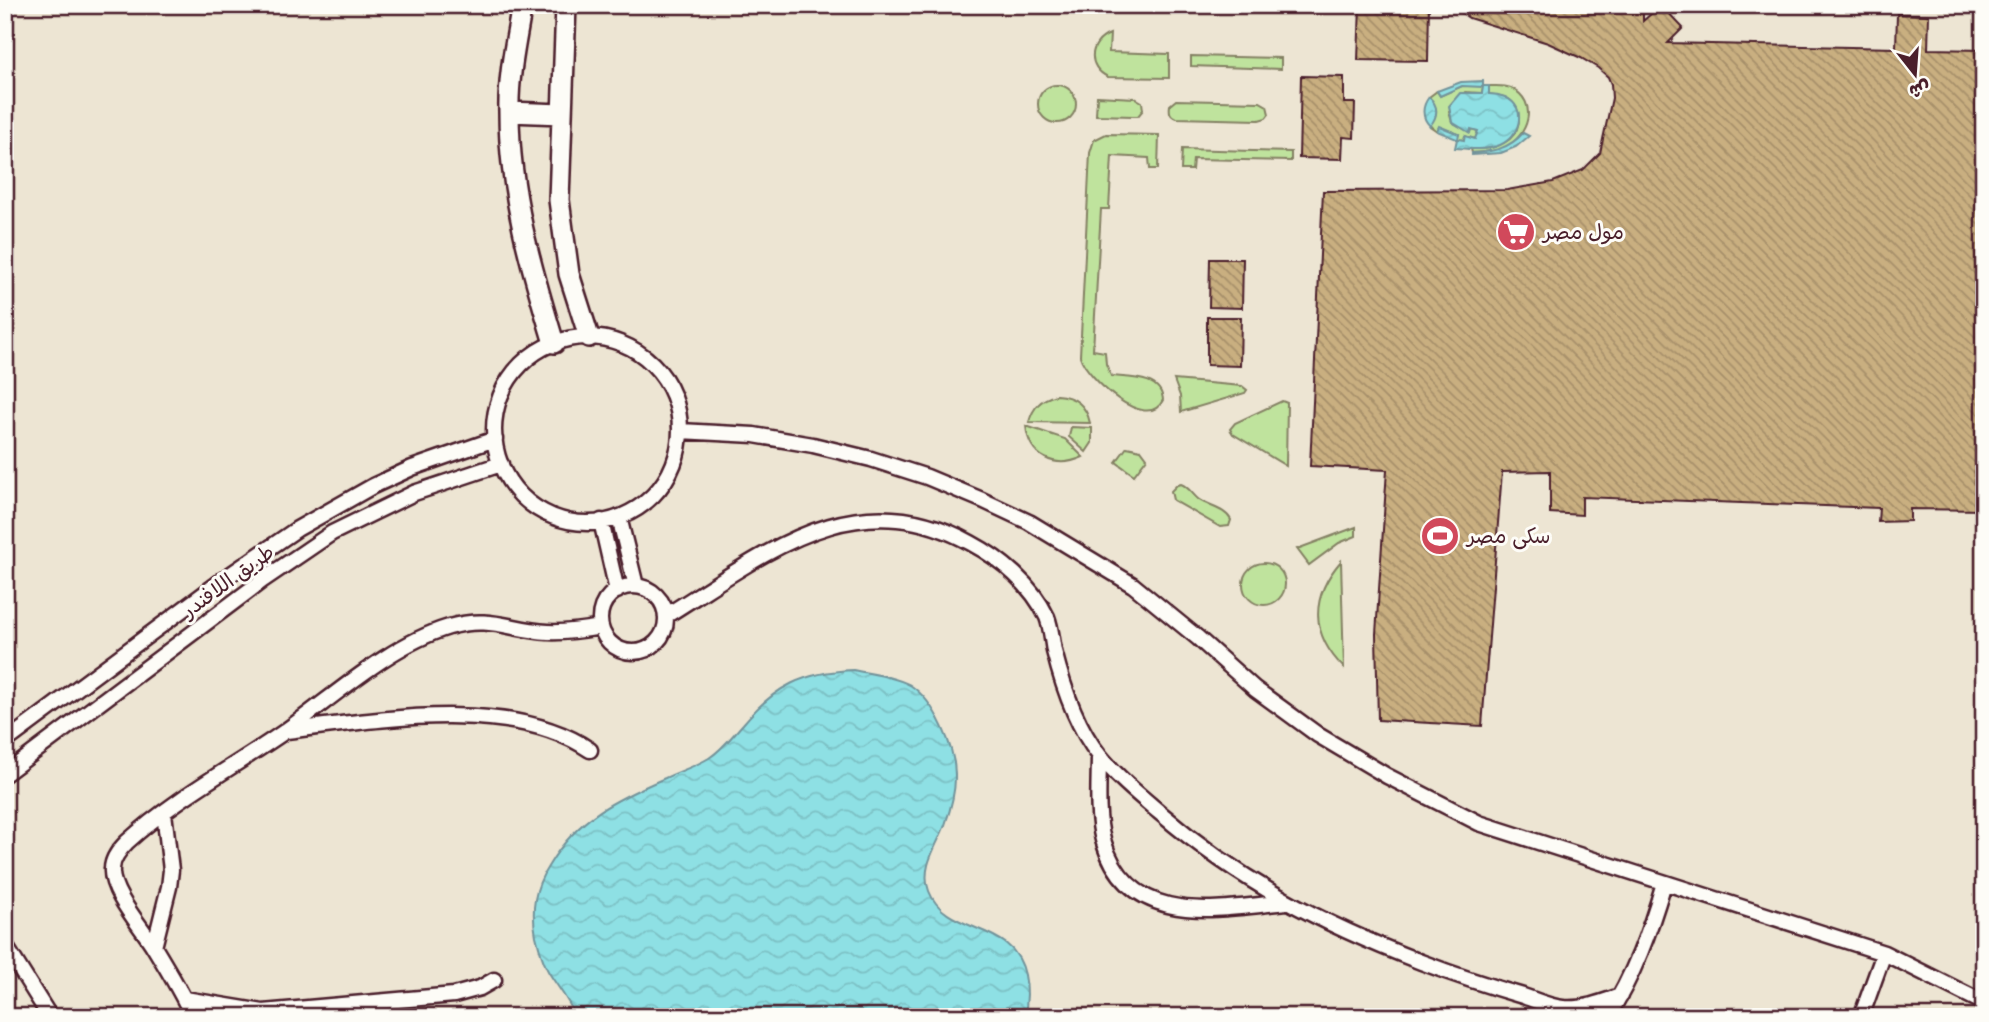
<svg xmlns="http://www.w3.org/2000/svg" width="1989" height="1022" font-family="'Balsamiq Sans','Playpen Sans Arabic',sans-serif">
	<defs>
		<pattern id="water-waves" width="16" height="10" patternUnits="userSpaceOnUse" patternTransform="scale(1.75)"><rect width="16" height="10" fill="#8ee0e4"/><path d="M0 5q4-4 8 0t8 0" fill="none" stroke="#7cc0c4"/></pattern>
		<pattern id="building-back-hatch" width="6" height="6" patternUnits="userSpaceOnUse" patternTransform="scale(1.75)"><rect width="6" height="6" fill="#c9af80"/><path d="M-1 5l2 2M0 0l6 6M5-1l2 2" fill="none" stroke="#a58e69"/></pattern>
	</defs>
	<rect width="100%" height="100%" fill="#ede5d3"/>
	<filter id="ink" filterUnits="userSpaceOnUse"><feTurbulence type="fractalNoise" baseFrequency=".0143" numOctaves="2"/><feDisplacementMap in="SourceGraphic" scale="14" xChannelSelector="R" yChannelSelector="G"/><feConvolveMatrix kernelMatrix="1 2 1 2 8 2 1 2 1" color-interpolation-filters="sRGB"/></filter>
	<g filter="url(#ink)">
		<path fill="#bfe39d" stroke="#848164" stroke-width="2" d="M1110 34 1109 52 1169 54V78L1108 77C1087 67 1088 43 1110 34Z
			M1191 56 1281 58V69L1191 66Z
			M1038 104a19 19 0 1 1 38 0a19 19 0 1 1-38 0Z
			M1462 86H1483L1482 93 1465 92 1449 112 1452 122 1470 132 1471 129 1478 131 1475 139 1465 136 1464 140 1457 139 1459 134 1439 127 1437 131 1430 126 1436 109 1429 97 1437 91 1440 96Z
			M1489 86C1496 86 1504 85 1511 88 1540 102 1528 137 1504 148 1494 152 1483 152 1472 153L1471 149C1482 149 1494 149 1504 143 1520 134 1525 113 1510 100 1504 95 1496 95 1488 94Z
			M1097 96 1135 98 1142 102 1143 110 1138 116H1133L1096 115Z
			M1176 100 1260 102 1267 106 1269 114 1266 118 1259 120 1176 118C1170 116 1169 112 1170 105Z
			M1106 134 1159 135 1158 169H1150L1149 158 1112 156 1109 209H1101L1093 350 1105 352 1106 364 1111 376C1130 378 1161 376 1163 400 1147 434 1086 377 1080 356L1090 153 1094 140Z
			M1182 149 1291 152V161L1193 159 1192 170H1181Z
			M1174 380 1242 386 1247 390 1245 393 1181 412 1180 396Z
			M1056 395C1074 396 1086 404 1090 423L1029 422C1033 407 1041 399 1056 395Z
			M1282 401 1287 403 1286 466 1233 434 1230 429 1235 423Z
			M1026 426 1065 439 1083 457C1055 470 1029 457 1026 426Z
			M1071 427 1092 428V443L1086 452 1069 437Z
			M1127 447 1141 450 1147 458 1134 475 1116 462Z
			M1181 484C1189 487 1192 494 1198 499 1208 507 1225 508 1231 520L1229 526 1220 527 1173 500 1171 491 1177 485Z
			M1356 527V536L1339 543 1309 565 1297 549Z
			M1341 561 1344 668C1310 634 1310 597 1341 561Z
			M1243 584a21 21 0 1 1 42 0a21 21 0 1 1-42 0Z"/>
		<path fill="url(#water-waves)" stroke="#73939a" stroke-width="2" d="M1483 81V86H1489V94C1494 94 1500 95 1505 97 1529 108 1519 137 1500 145 1486 151 1469 149 1455 148L1457 139 1437 131 1439 126 1459 134 1458 139 1464 140 1465 136 1475 139 1478 131 1471 129 1470 133 1452 122 1449 106 1460 93H1482L1483 87 1462 86 1440 96 1437 91 1461 82Z
			M1429 97C1439 106 1438 116 1430 126 1421 117 1422 106 1429 97Z
			M1523 133 1529 136 1516 147 1501 153 1472 155V153C1492 152 1509 149 1523 133Z
			M853 670C871 674 893 676 910 685 935 701 956 749 955 778 955 794 950 811 945 825 937 846 920 867 929 891 946 936 1014 920 1025 975 1028 990 1028 1002 1024 1017H576C569 1001 560 990 551 976 544 966 539 948 536 936 531 910 534 888 549 865 578 817 616 799 665 778 680 771 696 766 709 758 723 749 732 736 743 724 775 686 804 672 853 670Z"/>
		<path fill="url(#building-back-hatch)" stroke="#4a1f2b" stroke-width="2" d="M1360 5H1429L1428 61 1358 60Z
			M1450 5H1643V21L1661 5 1683 28 1668 43 1896 48 1897 14 1929 15 1928 49 1984 50V510L1910 509V521L1878 522 1879 508 1582 497V515L1550 513V471L1502 472 1482 726 1378 720 1376 634 1387 470 1310 466 1323 191 1507 190 1553 182 1583 170 1600 153 1612 98 1611 84 1608 77 1598 68 1581 58 1548 43 1469 18Z
			M1301 76 1344 77V103H1355L1354 138 1343 137 1342 159 1299 158Z
			M1210 259H1243L1242 308 1209 307Z
			M1207 317H1241L1240 366 1207 365Z"/>
		<g fill="none" stroke-linecap="round" stroke-linejoin="round">
			<defs>
				<path id="minor" d="M494 430a93 93 0 1 1 186 0a93 93 0 1 1-186 0Z
					M680 431 754 435 813 445 871 459 927 477 982 500 1029 522 1133 585 1198 638 1255 689 1318 735 1387 776 1479 823 1884 953 1984 1003
					M619 517 636 586
					M601 521 617 591
					M600 619a33 33 0 1 1 66 0a33 33 0 1 1-66 0Z
					M667 615C764 555 854 478 971 543 1001 559 1032 585 1047 617 1051 627 1052 640 1054 651 1063 687 1076 726 1099 755 1116 776 1139 795 1159 812 1241 882 1322 924 1421 962 1455 975 1488 986 1523 996 1535 1000 1550 1007 1563 1008 1582 1010 1603 1002 1620 996
					M286 731C376 720 512 696 590 750
					M5 742 221 581 297 529 373 486 412 468 495 439
					M1099 755C1099 782 1096 814 1103 840 1129 929 1217 909 1286 902
					M5 774 263 580 332 533 414 493 501 464
					M5 945 50 1017
					M154 947 169 887 171 870 164 813
					M185 999 263 1012 454 995 480 988 494 980
					M193 1017C182 993 168 970 154 947 142 927 110 892 112 869 112 858 120 849 127 842 174 799 232 768 284 732 335 696 389 645 449 627 490 615 510 630 548 632 566 633 584 630 601 627
					M1607 1017C1634 976 1650 930 1664 883
					M1861 1017 1884 953"/>
				<path id="tertiary" d="M522 5C516 41 508 76 509 112 509 192 531 267 554 343
					M566 5 559 200 569 274 589 337
					M509 112 562 114"/>
			</defs>
			<use href="#minor" stroke="#4a1f2b" stroke-width="19"/>
			<use href="#tertiary" stroke="#4a1f2b" stroke-width="24"/>
			<use href="#minor" stroke="#fdfcf7" stroke-width="14"/>
			<use href="#tertiary" stroke="#fdfcf7" stroke-width="19"/>
		</g>
	</g>
	<defs>
		<symbol id="supermarket-disc" viewBox="-11 -11 22 22"><circle r="9.5" fill="#d1495b" stroke="#fdfcf7"/><path d="M-6-5.5h2.5l.6 2H6L4.5 2H-2.5L-4.4-4H-6ZM-1.5 3.2a1.3 1.3 0 1 0 .1 0ZM3 3.2a1.3 1.3 0 1 0 .1 0Z" fill="#fff"/></symbol>
		<symbol id="stadium-disc" viewBox="-11 -11 22 22"><circle r="9.5" fill="#d1495b" stroke="#fdfcf7"/><path d="M0-5a6.5 5 0 1 0 0 10a6.5 5 0 1 0 0-10ZM-3.5-1.8h7v3.6h-7Z" fill="#fff"/></symbol>
	</defs>
	<g fill-rule="evenodd">
		<use href="#supermarket-disc" x="1494" y="210" width="44" height="44"/>
		<use href="#stadium-disc" x="1418" y="514" width="44" height="44"/>
	</g>
	<g text-anchor="middle" stroke-width="6" stroke-linejoin="round" paint-order="stroke">
		<g font-size="21" fill="#4a1f2b" stroke="#fdfcf7" text-anchor="start">
			<text x="1543" y="239">مول مصر</text>
			<text x="1467" y="543">سكى مصر</text>
		</g>
		<g font-size="21" fill="#4a1f2b" stroke="#fdfcf7">
			<text transform="translate(228 581) rotate(-36)" y="7">طريق اللافندر</text>
		</g>
	</g>
	<rect width="1989" height="1022" fill="none" stroke="#fdfcf7" stroke-width="28"/>
	<rect x="14" y="14" width="1961" height="994" fill="none" stroke="#4a1f2b" stroke-width="2.5" filter="url(#ink)"/>
	<g transform="translate(1915 74) rotate(163)" stroke="#fdfcf7" stroke-width="5" paint-order="stroke">
	<path d="M0-5L12 26L0 18L-12 26Z" fill="#4a1f2b"/>
	<text y="-10" font-size="19" font-weight="bold" text-anchor="middle" fill="#4a1f2b">ش</text>
	</g>
</svg>
